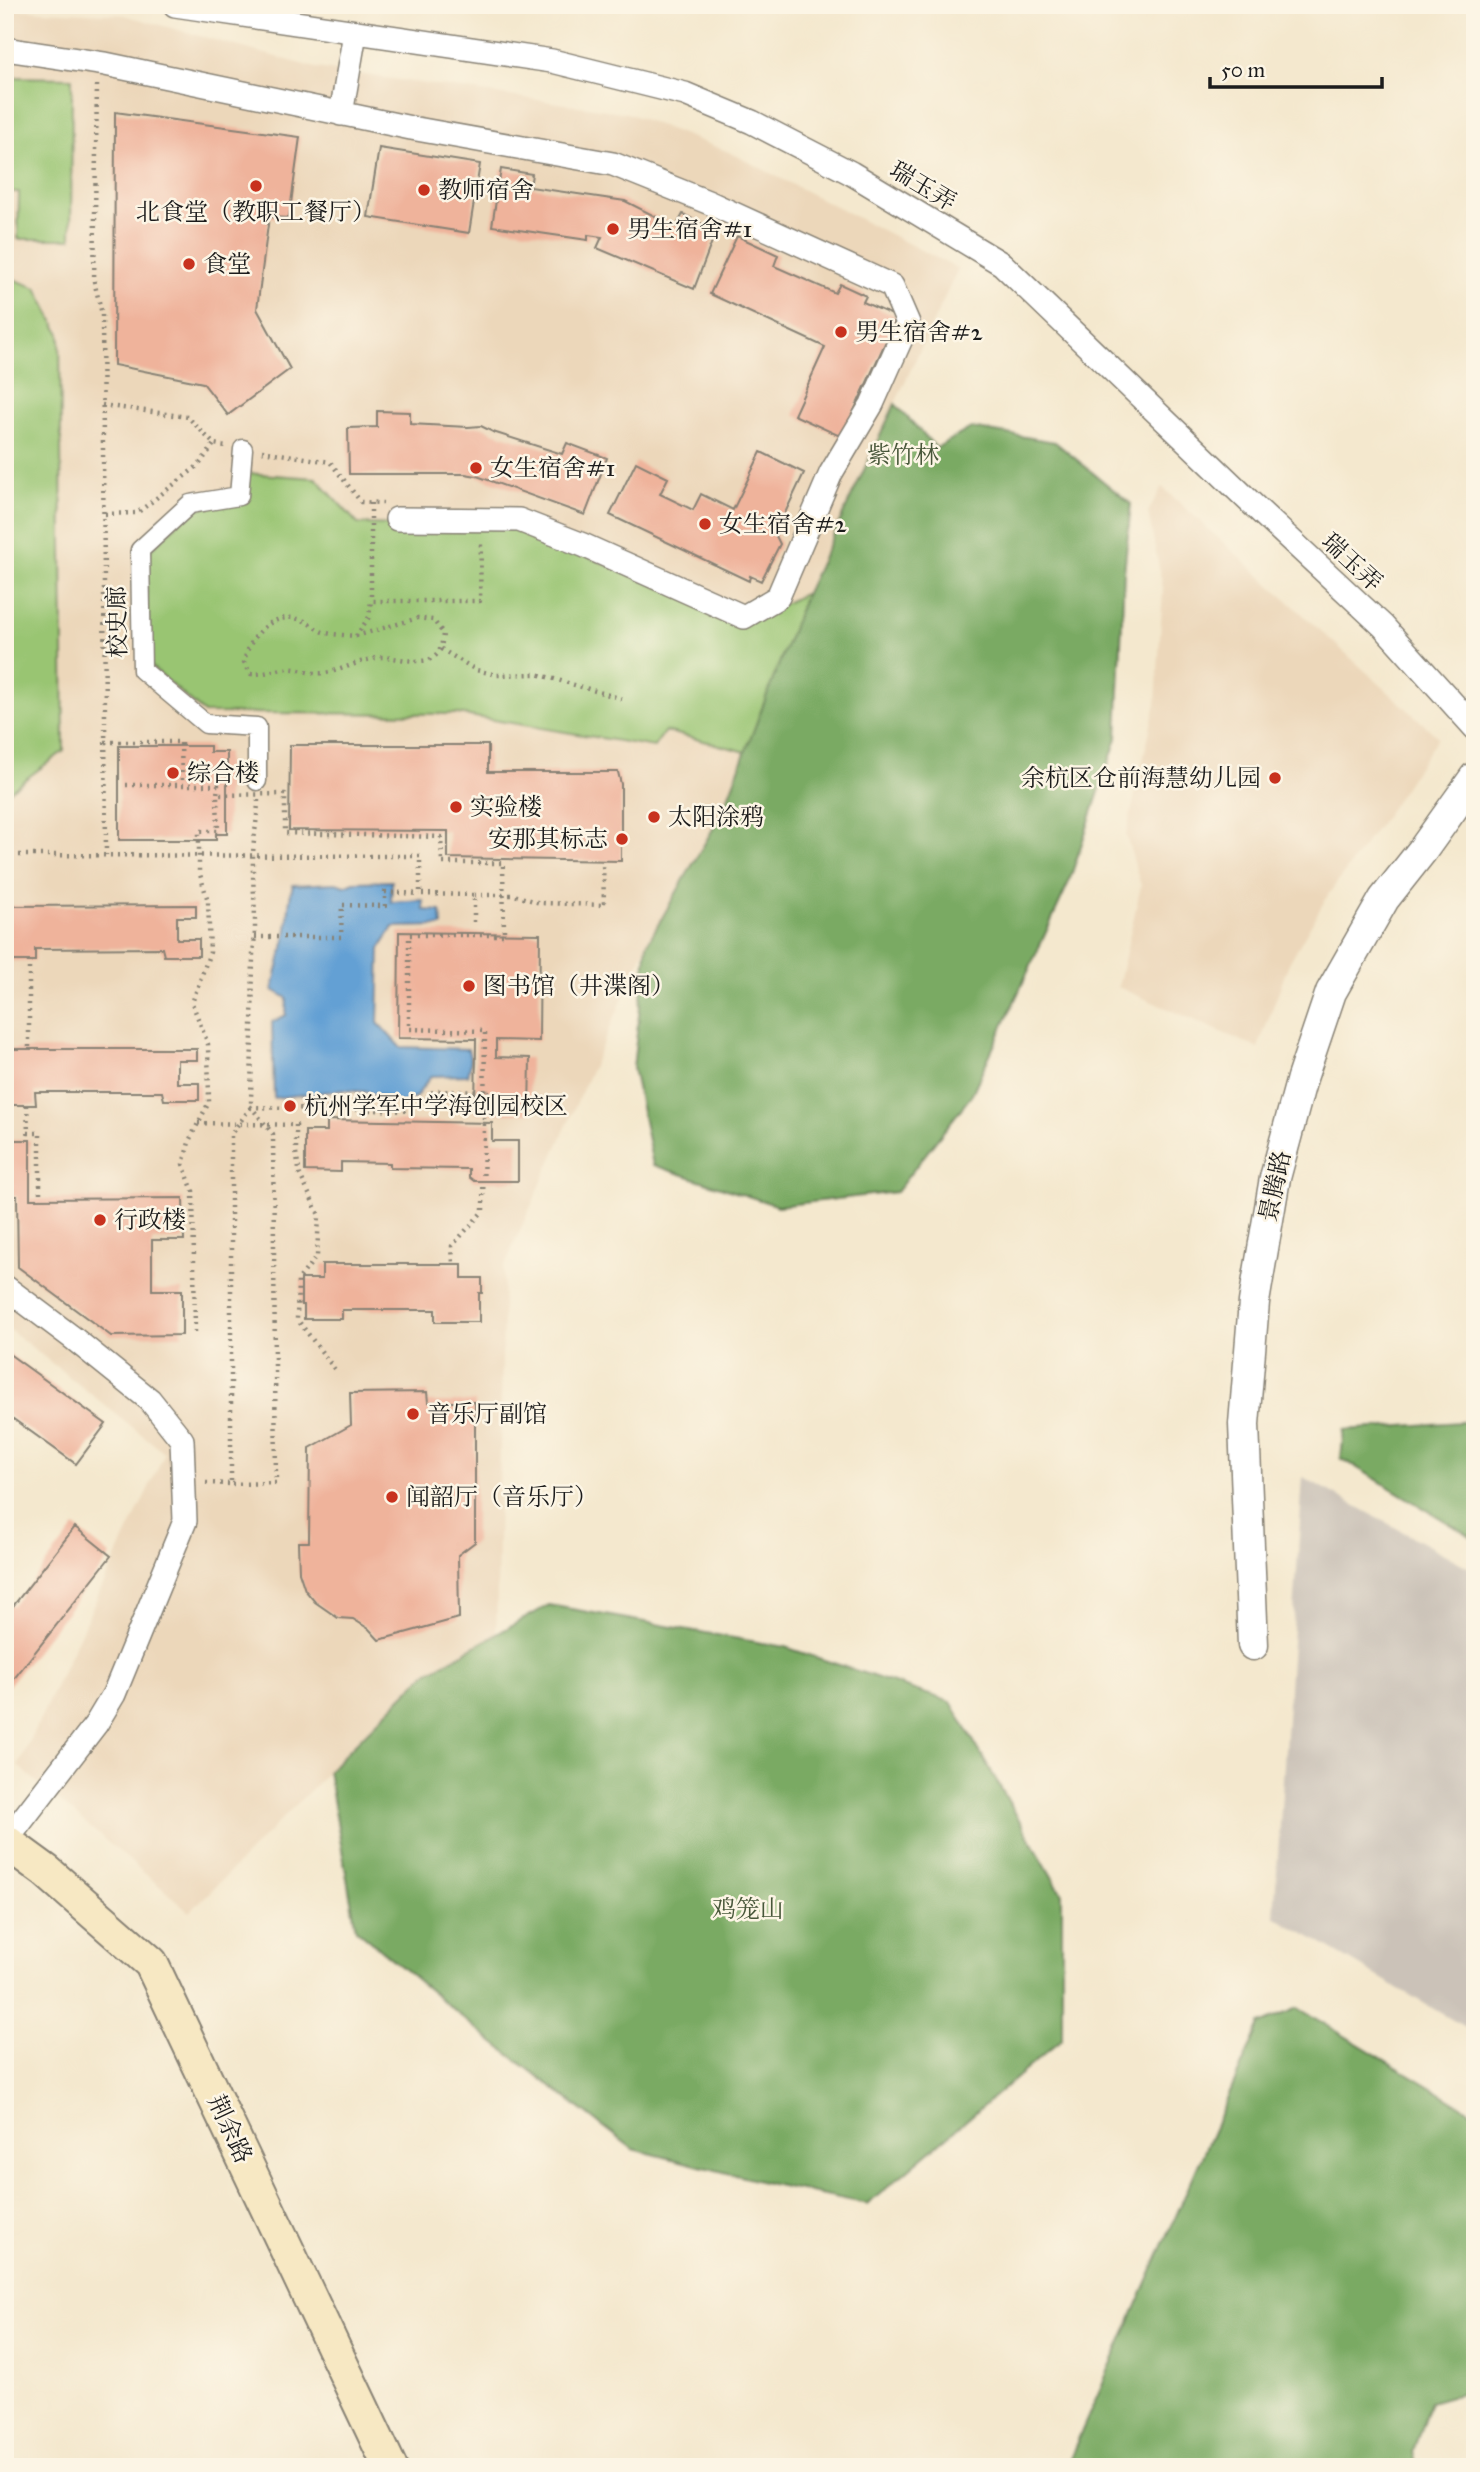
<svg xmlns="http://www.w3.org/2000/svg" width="1480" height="2472" font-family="'IM FELL Great Primer','Noto Serif SC',serif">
	<rect width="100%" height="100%" fill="#fcf5e5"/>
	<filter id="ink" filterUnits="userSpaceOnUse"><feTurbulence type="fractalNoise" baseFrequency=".0143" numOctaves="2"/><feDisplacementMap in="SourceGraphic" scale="14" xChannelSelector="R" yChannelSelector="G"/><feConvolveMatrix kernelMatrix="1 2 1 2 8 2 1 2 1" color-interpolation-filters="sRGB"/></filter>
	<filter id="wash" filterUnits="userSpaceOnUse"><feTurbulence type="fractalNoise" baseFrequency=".00686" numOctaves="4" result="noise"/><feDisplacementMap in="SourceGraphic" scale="28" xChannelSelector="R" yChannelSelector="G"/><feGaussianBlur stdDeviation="1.57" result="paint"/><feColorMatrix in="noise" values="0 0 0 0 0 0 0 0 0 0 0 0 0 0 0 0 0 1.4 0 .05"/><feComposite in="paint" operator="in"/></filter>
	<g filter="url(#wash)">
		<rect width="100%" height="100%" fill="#f4e8ce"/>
		<path fill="#ecd7ba" d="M5 9 124 15 316 68 627 113 729 152 958 269 806 593 722 813 647 944 504 1267 496 1635 425 1674 190 1912 18 1766 165 1453 5 1326Z
			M1162 487 1438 737 1384 818 1328 895 1289 963 1258 1048 1118 987 1141 886 1126 835 1156 703 1163 588 1148 512Z"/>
		<path fill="#cbc2b8" d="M1303 1477 1475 1571V2033L1274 1916Z"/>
		<path fill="#99c572" stroke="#5a7047" stroke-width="2" d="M5 77 72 78 71 239H18L19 192H5Z
			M5 276 37 288 60 334 64 751 5 794Z
			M245 473 316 478 358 524 518 527 744 623 806 593 746 752 665 731 654 747 457 714 204 713 147 663 146 554 194 508 243 503Z"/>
		<path fill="#7aaa64" stroke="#4b6340" stroke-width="2" d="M895 404 936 448 971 428 1055 442 1131 504 1124 573 1117 738 1069 882 971 1096 896 1192 778 1206 653 1165 633 1068 647 944 722 813 806 593Z
			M1475 1421V1539L1341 1458 1344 1430Z
			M549 1605 785 1647 951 1702 1062 1894V2039L868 2204 771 2184 633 2149 480 2032 356 1929 328 1771 425 1674Z
			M1298 2008 1475 2114V2355L1468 2391 1430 2402 1413 2451 1417 2467H1066L1260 2024Z"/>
		<path fill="#63a0d4" stroke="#405e78" stroke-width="2" d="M392 881 391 902 423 900 424 910 441 911 442 926 393 927 380 949 378 1023 400 1047 468 1049 471 1062 468 1075 431 1076 416 1097 402 1103 367 1092 342 1090 274 1098 272 1022 286 1015 287 998 273 990C276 969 284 950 287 929 289 914 288 900 293 885L336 883 345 886 354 882Z"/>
		<g id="blocks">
			<path fill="#efb39b" d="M115 112 300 137 289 218 269 217 257 309 290 369 228 415 203 383 114 365Z
				M379 148 480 164 469 233 368 217Z
				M501 169 532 174 530 187 625 201 676 227 683 214 716 231 694 289 597 248 602 237 588 235V240L492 226Z
				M737 236 778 255 774 266 835 293 840 284 866 296 863 302 897 317 842 437 794 415 825 347 710 294Z
				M377 411 410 412V424L468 427 481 426 493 432 562 454 567 443 607 458 585 515 477 476 465 474H349L348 428 377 427Z
				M761 452 804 473 775 534 780 544 761 581 750 576 749 581 610 515 636 462 668 478 660 494 693 510 701 494 733 510Z
				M290 745H488V772H618L621 784V861L448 858V831L289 830Z
				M119 746H210V752H227V834H216V840H119Z
				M196 905V917H177V939H199V956H164L162 948 35 949V961H5V906Z
				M399 932 540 934 539 1041 496 1040V1057L530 1058 529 1113H475L476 1039 398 1038Z
				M5 1049H197V1060H177V1083H199V1100H164L162 1092H35L36 1105H5Z
				M327 1120 492 1123V1141H518V1181H474L469 1177V1169L390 1168V1163L341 1162V1172L305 1171V1131H327Z
				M5 1140H30V1199L183 1198 184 1240H152V1290H182V1335L111 1336 18 1267 17 1196H5Z
				M322 1264H462V1278H482V1293H479V1322H435V1310H342V1319H304V1305H301V1279H322Z
				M5 1351 106 1424 76 1464 5 1413Z
				M427 1392 428 1402H475V1542L458 1555 459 1618 379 1640 369 1629 353 1619 338 1618 315 1602 305 1590 299 1572 298 1542H309L310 1448 351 1425 350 1393Z
				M75 1527 111 1556 5 1690V1600L13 1606Z"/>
		</g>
	</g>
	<g filter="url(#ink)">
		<use href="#blocks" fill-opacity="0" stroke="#888275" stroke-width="2"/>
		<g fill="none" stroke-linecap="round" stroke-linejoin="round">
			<defs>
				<path id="pedestrian" d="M243 449 239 496 190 504 140 550 142 670 206 724 257 727V781"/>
				<path id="minor" d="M175 5 552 61 685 94 752 122 851 173 1002 264 1249 501 1383 626 1475 728
					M5 49 105 64 411 128 613 164 710 203 892 286 908 323 872 404 831 473 778 597 744 617 583 545 519 520 397 519
					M341 114 355 33
					M5 1287 73 1338 150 1400 182 1440 185 1521 114 1694 96 1724 6 1841"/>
				<path id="tertiary" d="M1253 1645 1244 1424 1254 1302 1275 1178 1302 1078 1331 992 1384 899 1422 851 1475 777"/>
				<path id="secondary" d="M5 1841 46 1871 151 1963 390 2467"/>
			</defs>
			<use href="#pedestrian" stroke="#888275" stroke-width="21"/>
			<use href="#minor" stroke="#888275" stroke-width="26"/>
			<use href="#tertiary" stroke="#888275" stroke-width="33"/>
			<use href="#secondary" stroke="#888275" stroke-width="37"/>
			<path stroke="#888275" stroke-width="4.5" stroke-dasharray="2 5" stroke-linecap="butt" d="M97 85 94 281 102 314 106 855
				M102 405 188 417 214 444 226 446
				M262 451 330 462 361 502 383 503
				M371 503V601
				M105 514 137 513 199 465 214 444
				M356 636 418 618 433 620 443 633C442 642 442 651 434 657 422 666 397 657 382 657 363 659 347 668 330 672 309 677 299 666 283 669 270 671 266 674 251 674L244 662C249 637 271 612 299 619 308 621 315 629 323 632 333 635 346 635 356 636L369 617 371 601H480L481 541
				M441 649 476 670 497 675 537 674 626 700
				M105 742H181L182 785
				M126 785H218L217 795
				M5 855 420 856V894L474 895V926
				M474 895H514L540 903 604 905 603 860
				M255 937H341L342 905 385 906V892L420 894
				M29 961V1049
				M27 1105 28 1133H40V1199
				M206 1483 231 1484V1134L251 1107 253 952C258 921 252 889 253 858 253 838 258 818 258 798
				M232 1484 276 1483 273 1134 251 1107 412 1111 434 1091 493 1092"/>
			<use href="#pedestrian" stroke="#fff" stroke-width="18"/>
			<use href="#minor" stroke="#fff" stroke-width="23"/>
			<use href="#tertiary" stroke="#fff" stroke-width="30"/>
			<use href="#secondary" stroke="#f7e8c3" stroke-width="33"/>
			<path stroke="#888275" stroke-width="4.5" stroke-dasharray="2 5" stroke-linecap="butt" d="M198 1123 296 1125V1152L300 1175 319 1215 317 1256 298 1280 297 1319 336 1371
				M195 1332 193 1191 183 1164 190 1139 209 1102 208 1044 192 1003 210 952 208 901 199 871V831H218L217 795 285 794V833L441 837 442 863H503L504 935H409V1029L485 1031 483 1211 452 1246 453 1264"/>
		</g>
	</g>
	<g fill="#c8321e" stroke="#fcf5e5" stroke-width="2.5">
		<circle cx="256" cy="186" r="7"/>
		<circle cx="424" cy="190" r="7"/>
		<circle cx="613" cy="229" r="7"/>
		<circle cx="189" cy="264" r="7"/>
		<circle cx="841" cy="332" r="7"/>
		<circle cx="476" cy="468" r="7"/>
		<circle cx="705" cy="524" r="7"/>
		<circle cx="173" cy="773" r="7"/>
		<circle cx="1275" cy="778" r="7"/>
		<circle cx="456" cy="807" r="7"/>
		<circle cx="654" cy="817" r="7"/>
		<circle cx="622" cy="839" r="7"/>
		<circle cx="469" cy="986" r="7"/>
		<circle cx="290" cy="1106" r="7"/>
		<circle cx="100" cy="1220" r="7"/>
		<circle cx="413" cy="1414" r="7"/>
		<circle cx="392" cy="1497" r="7"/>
	</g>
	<g text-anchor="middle" stroke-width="5" stroke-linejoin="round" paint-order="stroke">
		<g font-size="24" fill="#1c1c1c" stroke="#fcf5e5">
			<text transform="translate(923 186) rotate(31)" y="8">瑞玉弄</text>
			<text transform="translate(1352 562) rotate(43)" y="8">瑞玉弄</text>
			<text transform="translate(117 622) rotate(-91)" y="8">校史廊</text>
			<text transform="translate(1275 1186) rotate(-78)" y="8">景腾路</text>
			<text transform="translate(230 2129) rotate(65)" y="8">荆余路</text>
		</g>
		<g font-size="24" fill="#1c1c1c" stroke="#fcf5e5" text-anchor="start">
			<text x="438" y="198">教师宿舍</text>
			<text x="256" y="220" text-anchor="middle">北食堂（教职工餐厅）</text>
			<text x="627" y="237">男生宿舍#1</text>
			<text x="203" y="272">食堂</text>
			<text x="855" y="340">男生宿舍#2</text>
			<text x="490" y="476">女生宿舍#1</text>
			<text x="719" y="532">女生宿舍#2</text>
			<text x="187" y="781">综合楼</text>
			<text x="1261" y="786" text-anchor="end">余杭区仓前海慧幼儿园</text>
			<text x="470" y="815">实验楼</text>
			<text x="668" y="825">太阳涂鸦</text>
			<text x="608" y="847" text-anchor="end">安那其标志</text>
			<text x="483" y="994">图书馆（井渫阁）</text>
			<text x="304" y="1114">杭州学军中学海创园校区</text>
			<text x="114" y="1228">行政楼</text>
			<text x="427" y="1422">音乐厅副馆</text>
			<text x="406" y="1505">闻韶厅（音乐厅）</text>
		</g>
		<g font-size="24" fill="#48573a" stroke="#fcf5e5">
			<text x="903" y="463">紫竹林</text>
			<text x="748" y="1917">鸡笼山</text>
		</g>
	</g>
	<rect width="1480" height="2472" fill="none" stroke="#fcf5e5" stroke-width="28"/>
	<path d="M1210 77v10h172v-10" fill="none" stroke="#1c1c1c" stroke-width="3.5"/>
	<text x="1221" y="77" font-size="21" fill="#1c1c1c" stroke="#fcf5e5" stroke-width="5" paint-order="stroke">50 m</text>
</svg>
